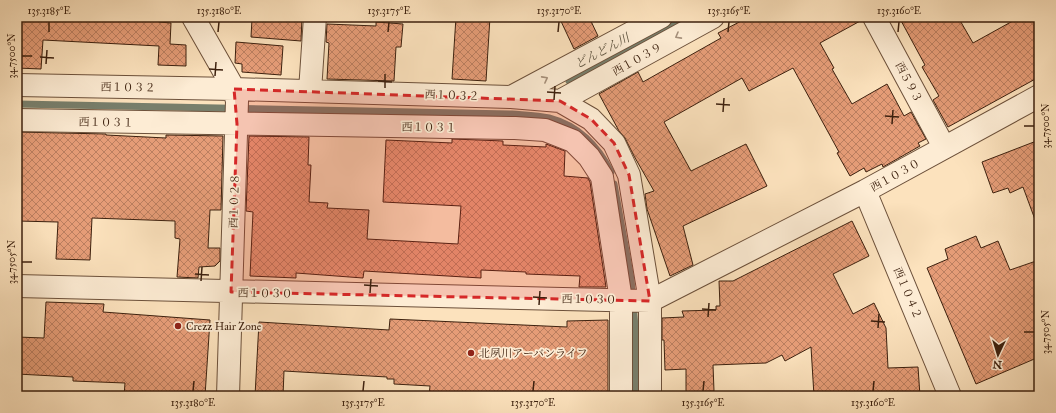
<svg xmlns="http://www.w3.org/2000/svg" width="1056" height="413" font-family="'IM FELL Great Primer','Noto Serif JP',serif">
	<defs>
		<pattern id="building-cross-hatch" width="8" height="8" patternUnits="userSpaceOnUse"><rect width="8" height="8" fill="#e59c77"/><path d="M0 0l8 8M0 8l8-8" fill="none" stroke="#bb7f60"/></pattern>
	</defs>
	<rect width="100%" height="100%" fill="#fce2bd"/>
	<filter id="stains"><feTurbulence type="fractalNoise" baseFrequency=".005" numOctaves="4"/><feColorMatrix values="0 0 0 0 .2 0 0 0 0 .09 0 0 0 0 .02 0 0 0 .5 -.17"/></filter>
	<radialGradient id="worn" r=".72"><stop offset=".6" stop-color="#630" stop-opacity="0"/><stop offset="1" stop-color="#630" stop-opacity=".3"/></radialGradient>
	<g fill="none" stroke-linecap="round" stroke-linejoin="round">
		<path stroke="#787f6c" stroke-width="7" d="M569 81 687 17
			M17 104 512 114C524 115 538 115 549 118 579 126 597 145 611 172
			M614 184 631 279 635 327V396"/>
	</g>
	<path fill="url(#building-cross-hatch)" stroke="#3c200e" d="M17 17H160L159 22 171 23 170 44 186 45V66L158 65 159 46 43 40 41 69 17 68Z
		M271 17H302L301 41 251 37 252 19 270 20Z
		M456 17H490L486 81 452 79Z
		M559 17H589L598 36 574 49Z
		M749 17H862V20L820 43 834 68 832 69 852 104 887 84 904 116 911 112 926 139 918 143 920 146 883 167 882 164 866 172 864 168 850 176 837 153 839 152 793 68 749 91 742 78 664 122 691 171 746 144 767 186 683 226 693 265 670 276 647 209 645 194 654 191 634 156 625 138 619 131 599 94 638 72 643 82 721 38 718 33Z
		M899 17H958L973 43 1020 17H1033L1039 27V77L948 127 933 100 939 96 922 67 925 65Z
		M376 22 403 24 401 47H396L394 81 327 79 329 43 326 42 327 24 376 26Z
		M236 42 283 46 281 75 242 72V64L235 63Z
		M17 132 106 134V135L166 138V135L223 136 221 210H210L208 248H220V261L215 266 199 267 198 278 177 277 180 239 175 238V221L92 218 90 260 56 259 58 222 17 221Z
		M249 136 309 137 308 165H311L309 202 328 203 327 208 369 210 367 239 458 244 461 206 383 202 386 140 452 143V139L479 140 503 141V145L546 147V144L565 151 564 176 588 178 590 182 606 287H579L580 276 526 274V272L481 270V278L364 271 363 278 296 273V278L250 276 253 212 246 211Z
		M1039 140V224L1037 225 1023 187 1010 193 1008 188 993 193 982 162Z
		M852 221 869 256 833 274 853 314 874 303 886 328 888 368 918 367 920 396H814L811 347 785 361 782 355 766 363 713 365 714 391 686 392V369L665 370 664 340H662V318L684 317 682 311 716 310V306H720L719 281H733Z
		M976 236 981 248 998 241 1010 270 1039 260V357L976 384 927 268 948 259 945 249Z
		M46 302 104 304 103 312 210 320 205 396H124L125 383 73 381V377L17 374V337L44 338Z
		M390 319 567 327V321L608 320V396H429L430 386 394 384V379H387V377L284 371 283 396H255L259 322 389 330Z"/>
	<g fill="none" stroke-linecap="round" stroke-linejoin="round">
		<defs>
			<path id="minor" d="M193 17 234 89 237 101 228 396
				M874 17 944 147
				M17 85 234 89 511 97 560 101 591 119 614 143 629 175 650 301V396
				M310 91 315 17
				M511 97 661 17
				M560 101 713 17
				M17 120 515 128 545 130 573 141 589 157 602 177 621 300V396
				M865 191 950 396
				M17 286 650 301 865 191 1039 96"/>
		</defs>
		<use href="#minor" stroke="#6c503a" stroke-width="24"/>
		<use href="#minor" stroke="#fdecd4" stroke-width="22"/>
	</g>
	<defs><path id="oneway-chevron" d="M-2-3.5L2.5 0L-2 3.5" fill="none" stroke-width="1.6" stroke-linecap="round" stroke-linejoin="round"/></defs>
	<g stroke="#a6907b">
		<use href="#oneway-chevron" transform="translate(678 36) rotate(151)"/>
		<use href="#oneway-chevron" transform="translate(545 79) rotate(-28)"/>
	</g>
	<path fill="#d62828" fill-opacity="0.2" stroke="#d62828" stroke-width="3" stroke-dasharray="8 5" stroke-linejoin="round" d="M234 89 560 101 591 119 614 143 629 175 650 301 231 292 237 124Z"/>
	<path fill="none" stroke="#3c200e" stroke-width="1.5" d="M49 32V22M218 32 219 22M388 32 389 22M558 32 559 22M728 32 729 22M898 32 899 22M22 56H32M40 57 54 58M46 64 47 50M209 69 223 70M215 76 216 62M378 81 392 82M385 88V74M547 92 561 93M554 100 555 86M716 104 730 105M723 112 724 98M885 116 899 117M892 124 893 110M1024 126H1034M22 262H32M195 274 209 275M201 281 202 267M364 285 378 286M370 293 371 279M533 297 547 298M539 305 540 291M702 309 716 310M708 317 709 303M871 321 885 322M878 328 879 314M1024 332H1034M193 391 194 381M363 391 364 381M533 391 534 381M703 391 704 381M873 391 874 381"/>
	<g fill="#8f2418" stroke="#fdecd4" stroke-width="1.5">
		<circle cx="178" cy="326" r="4"/>
		<circle cx="471" cy="353" r="4"/>
	</g>
	<g text-anchor="middle" stroke-width="3.5" stroke-linejoin="round" paint-order="stroke">
		<g font-size="11" fill="#3c200e" stroke="#fdecd4">
			<text transform="translate(637 59) rotate(-29)" y="4">西１０３９</text>
			<text transform="translate(909 82) rotate(62)" y="4">西５９３</text>
			<text transform="translate(128 87) rotate(1)" y="4">西１０３２</text>
			<text transform="translate(452 95) rotate(2)" y="4">西１０３２</text>
			<text transform="translate(106 122) rotate(1)" y="4">西１０３１</text>
			<text transform="translate(429 127) rotate(1)" y="4">西１０３１</text>
			<text transform="translate(895 175) rotate(-29)" y="4">西１０３０</text>
			<text transform="translate(234 201) rotate(-88)" y="4">西１０２８</text>
			<text transform="translate(265 293) rotate(1)" y="4">西１０３０</text>
			<text transform="translate(908 293) rotate(67)" y="4">西１０４２</text>
			<text transform="translate(589 299) rotate(1)" y="4">西１０３０</text>
		</g>
		<g font-size="11" fill="#3c200e" stroke="#fdecd4" text-anchor="start">
			<text x="186" y="330">Crezz Hair Zone</text>
			<text x="479" y="357">北夙川アーバンライフ</text>
		</g>
		<g font-size="12" font-style="italic" fill="#5a503d" stroke="#fdecd4">
			<text transform="translate(602 51) rotate(-28)" y="4">どんどん川</text>
		</g>
	</g>
	<rect width="1056" height="413" fill="none" stroke="#fce2bd" stroke-width="44"/>
	<g transform="translate(998 355) rotate(184)" stroke="#fdecd4" stroke-width="3" paint-order="stroke">
	<path d="M0-3L7 15L0 10L-7 15Z" fill="#3c200e"/>
	<text y="-6" font-size="11" font-weight="bold" text-anchor="middle" fill="#3c200e">N</text>
	</g>
	<rect x="22" y="22" width="1012" height="369" fill="none" stroke="#3c200e" stroke-width="1.5"/>
	<g font-size="10" text-anchor="middle" fill="#3c200e">
		<text x="49" y="14">135.3185°E</text>
		<text x="219" y="14">135.3180°E</text>
		<text x="389" y="14">135.3175°E</text>
		<text x="559" y="14">135.3170°E</text>
		<text x="729" y="14">135.3165°E</text>
		<text x="899" y="14">135.3160°E</text>
		<text transform="translate(11 56) rotate(-90)" y="4">34.7500°N</text>
		<text transform="translate(1045 126) rotate(-90)" y="4">34.7500°N</text>
		<text transform="translate(11 262) rotate(-90)" y="4">34.7505°N</text>
		<text transform="translate(1045 332) rotate(-90)" y="4">34.7505°N</text>
		<text x="193" y="406">135.3180°E</text>
		<text x="363" y="406">135.3175°E</text>
		<text x="533" y="406">135.3170°E</text>
		<text x="703" y="406">135.3165°E</text>
		<text x="873" y="406">135.3160°E</text>
	</g>
	<rect width="100%" height="100%" filter="url(#stains)"/>
	<rect width="100%" height="100%" fill="url(#worn)"/>
</svg>
